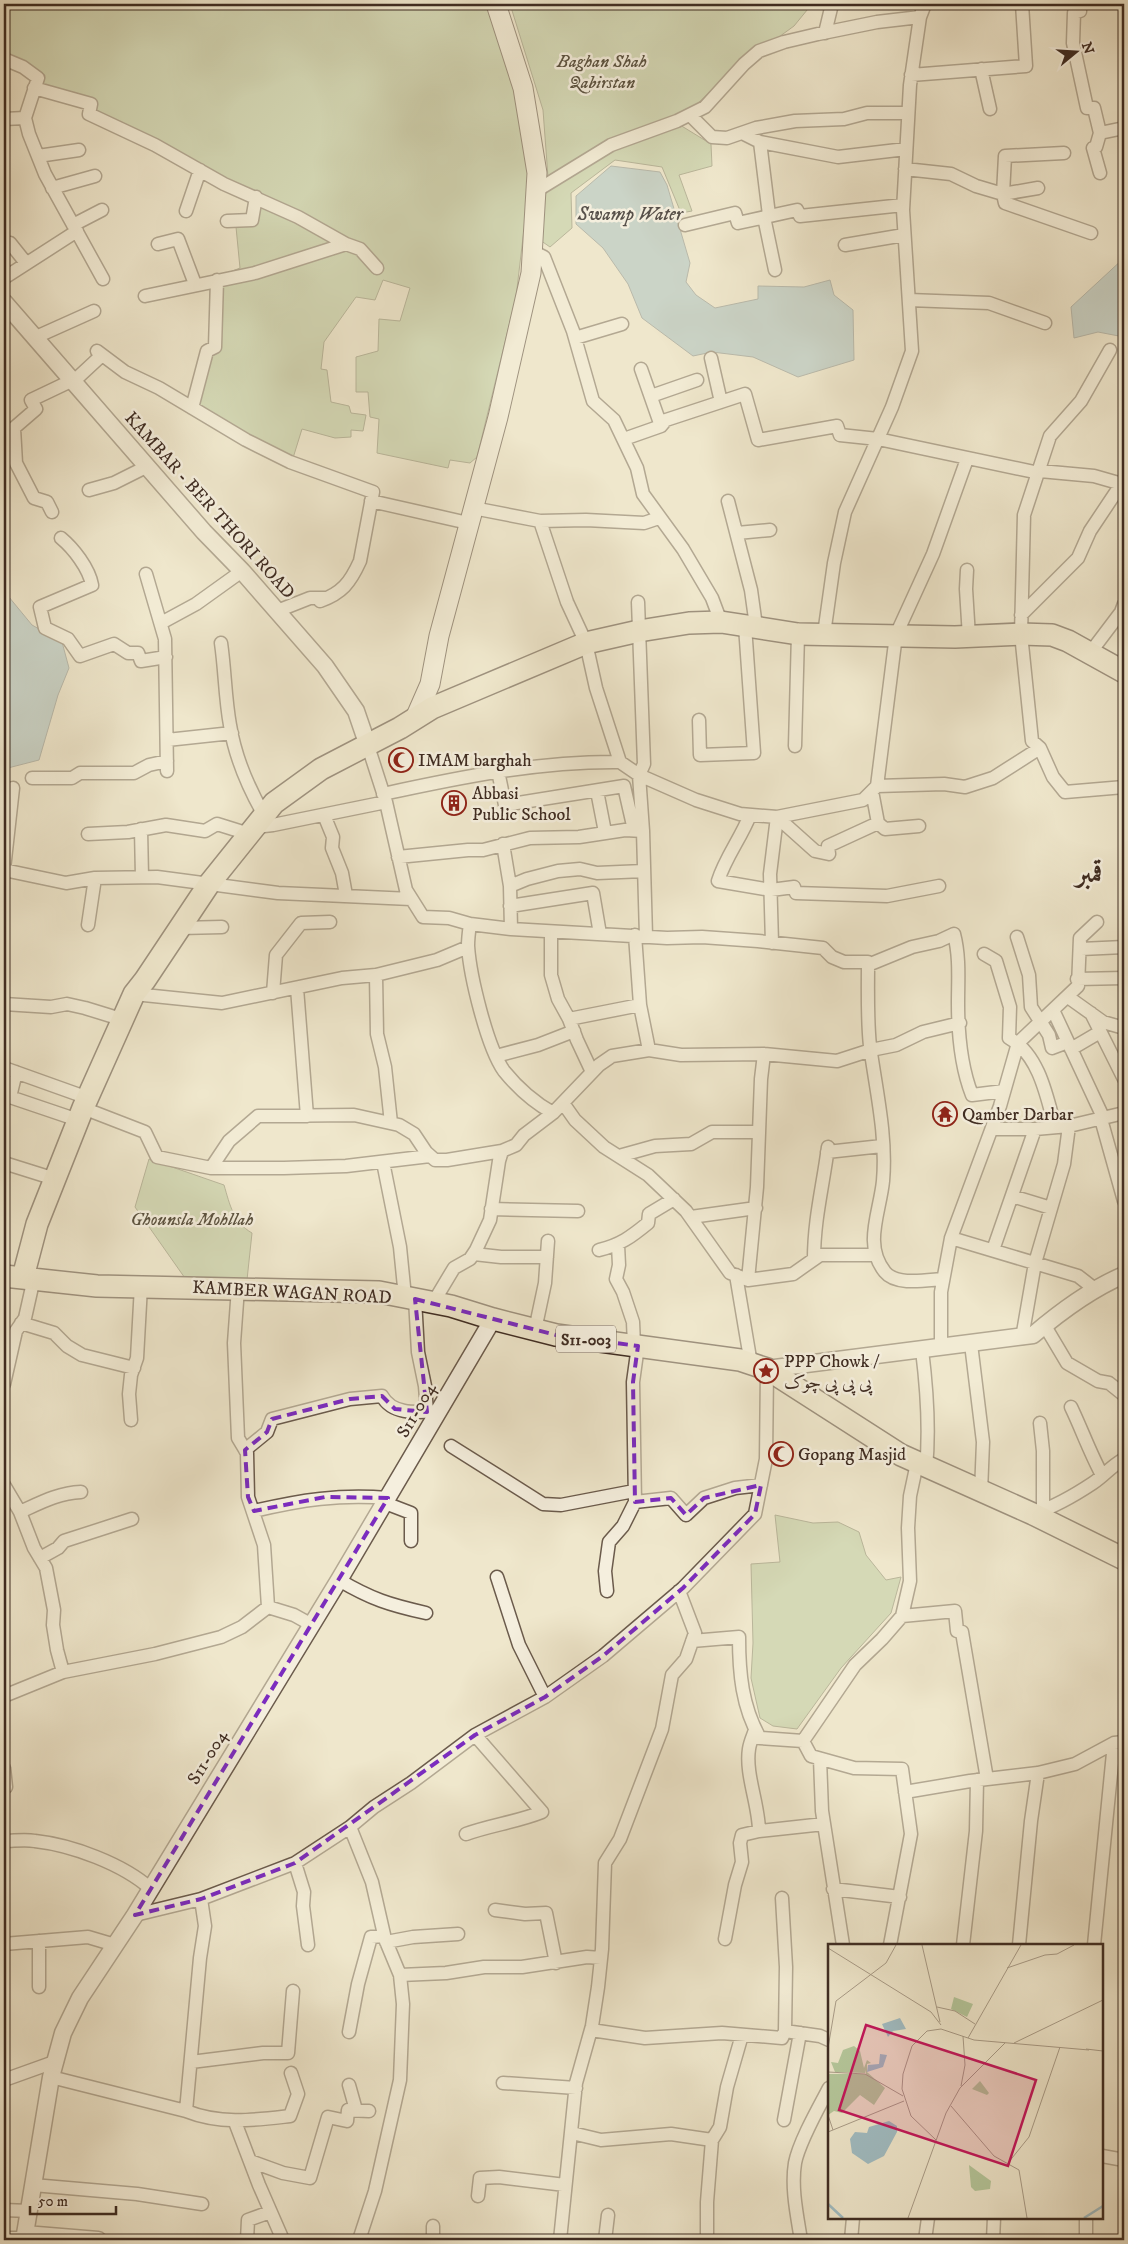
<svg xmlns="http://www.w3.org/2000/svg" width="1128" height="2244" font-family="'IM FELL DW Pica',Amiri,serif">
	<rect width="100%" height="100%" fill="#efe7cc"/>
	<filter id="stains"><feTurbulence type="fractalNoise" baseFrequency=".004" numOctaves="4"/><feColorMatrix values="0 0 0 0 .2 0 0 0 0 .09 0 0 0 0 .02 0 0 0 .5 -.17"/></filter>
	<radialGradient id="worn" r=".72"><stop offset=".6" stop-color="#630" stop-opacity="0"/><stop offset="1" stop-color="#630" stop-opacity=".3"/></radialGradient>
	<path fill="#b5c79b" stroke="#7a7a5e" d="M4 4H492L542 194 608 152 680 125 711 144 712 166 679 175 692 211 681 213 662 167 615 160 571 193 572 228 550 247 524 229 516 297 477 457 470 463 450 460 448 468 377 453 379 419 370 417 368 392H356V357L378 351 379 319 400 321 410 288 383 280 375 300 356 297 324 342 321 369 327 370 331 402 349 406 351 413 366 415 363 431 351 430V437L335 438 302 429 293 458 258 443 198 404 210 353 220 276 240 268 236 227 257 222 260 193 226 179 40 86 4 53Z
		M510 4H812L794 26 772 42 755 48 693 108 619 136 548 177 543 110Z
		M149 1159 224 1185C230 1205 233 1222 252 1233L247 1280 187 1281 135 1207Z
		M775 1515 813 1523 838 1522 859 1532 866 1555 886 1580 901 1577 891 1613 841 1668 797 1729 773 1726 760 1718 751 1678 753 1643 751 1564 780 1562Z"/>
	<path fill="#a0bcc2" stroke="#798282" d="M611 166 660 172 667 185 690 263 686 282 696 295 715 308 758 299V286L804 287 830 280 834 295 853 310 854 360 798 377 753 357 712 352 693 356 642 318 628 284 603 248 576 224V196Z
		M1124 258V337L1098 332 1074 338 1071 307Z
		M4 591 32 625 62 642 69 668 58 695 39 760 4 769Z"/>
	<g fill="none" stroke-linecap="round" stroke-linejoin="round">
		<defs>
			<path id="minor" d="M1079 4 1080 11 1074 13 1073 43 1087 108H1094L1100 133 1096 147 1093 148 1100 173
				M825 33 832 4
				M4 59 23 67 38 78 25 118 29 134 45 174 103 279
				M981 69 990 109
				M911 75 1026 66 1022 4
				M34 88 91 104 89 114 155 145 224 184 298 217 346 244
				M690 115 712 137 727 138 756 128 795 121 844 119 867 113H908
				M4 119 25 118
				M742 133 760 142 838 157 906 149
				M1100 133 1124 128
				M760 142 769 215
				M1064 153 1005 156 1003 194 1005 203 1091 233
				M38 156 79 150
				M905 169 951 174 976 186 1003 194 1038 188
				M52 188 95 176
				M536 191 611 145 677 121 705 107 744 64 759 51 784 42 818 34 877 22 920 17
				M186 211 200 170
				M764 217 775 270
				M227 221 252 220 256 197
				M73 225 102 210
				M685 225 735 213 738 223 797 210 800 216 903 205
				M10 243 26 263
				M158 244 178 239 195 284
				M845 245 904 235
				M532 251 544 257 573 331 593 401 614 420 637 468 643 494 683 549 712 598 721 622
				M4 278 77 231
				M145 296 255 273 346 244 360 249 377 268
				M909 300 989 303 1045 323
				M36 337 94 311
				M575 338 622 324
				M1110 350 1081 401 1050 436 1024 515 1021 634 1032 741 1040 748 1053 777 1065 792 1124 787
				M97 351 125 372 159 388 246 440 290 462 373 492 360 561C350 583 342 593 320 601
				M711 358 721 402
				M641 369 661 426
				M74 381 102 355
				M651 396 697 380
				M192 408 207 351 215 347 217 280
				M624 439 661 426 666 420 745 394 758 440 837 426 840 435 878 439 1039 473
				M1040 471 1094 476 1122 484
				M89 490 114 483 148 466
				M371 501 468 523
				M728 501 751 590 756 626
				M473 508 540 521 586 520 644 523 659 518
				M52 512 47 502 34 498 16 463 14 428 36 409 31 400 73 380
				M540 521 567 602 586 643 596 688 620 762 639 775 696 800 740 814 777 817 863 800 877 786 944 784 965 787 993 778 1040 748
				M737 533 770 530
				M61 538C73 548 89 568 92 585L40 607 45 628 68 639 80 656 114 644 128 653H138L141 661 166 657
				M967 570 966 589 969 637
				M146 574 165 639 167 771
				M638 602 644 764 639 775 643 831 646 936
				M277 611 310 598H327
				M1021 615 1078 558 1090 531 1124 480
				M161 623 196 604 242 571
				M824 634 834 563 845 512 892 407 912 351 903 210 910 85 920 17 925 4
				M221 643C225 670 225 698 230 725 235 757 248 787 264 815
				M1090 653 1121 612 1124 604
				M699 720 700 755 754 753 745 626
				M167 740 232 733
				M368 746 386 802 406 890 423 917 449 918 470 924 511 929 667 938 702 937 758 941 823 948 832 957 844 962H868C868 989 867 1018 870 1046 876 1090 887 1136 883 1181 880 1212 863 1245 885 1272 896 1286 927 1280 943 1279
				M795 746 798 634
				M498 771 505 805 624 786 634 830
				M32 778H72L80 773H134L149 765 167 761
				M877 786 896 635 933 554 967 459
				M597 791 605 832
				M872 791 878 823 885 829 919 826
				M383 794C461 777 540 761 620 762
				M324 815 333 837 332 848 342 873 346 895
				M750 815C741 838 725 858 718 881L771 890 794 887 796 893 887 896 939 886
				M255 827 273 825 386 802
				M141 829 142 877
				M88 834 128 832 166 825 205 831 217 824 249 834
				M503 844 510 886 511 929
				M398 857 468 850H483L530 838 579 837 625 830 643 831
				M4 869 13 788
				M4 870 66 883 95 878 157 877 278 893 411 899
				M510 886 527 879 558 871 580 869 597 873 644 871
				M510 906 593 893 600 934
				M470 924C469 931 468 939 468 946 470 976 487 1047 504 1071 517 1087 535 1103 553 1113
				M88 925 95 878
				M180 928 222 927
				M551 932V975L558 999 569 1019 577 1040 592 1072
				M635 935 640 1005 649 1050
				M1017 937 1029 975 1031 1007 1049 1035 1052 1048 1068 1042
				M772 943 770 874 777 817 815 851 829 854 828 846 878 823
				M1081 949 1124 947
				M984 954 996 961 1010 1007 1009 1038C1039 1054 1047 1097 1055 1127
				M868 965 912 947 939 941 954 934C960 957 958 980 958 1003 958 1033 961 1067 972 1095L1004 1091
				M376 975 377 1034 385 1067 391 1123
				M1077 979 1124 978
				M297 988 307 1116
				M273 993 276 955 301 923 330 922
				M134 994 222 1003 342 978 376 975 437 960 468 947
				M1068 997 1103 1022 1124 1028
				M4 1004 51 1007 67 1004 85 1008 124 1020
				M1053 1010 1102 1115 1101 1119 1124 1201
				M1091 1013 1124 1079
				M569 1019 640 1005
				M1071 1049 1100 1032
				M496 1056 538 1045 574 1031
				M4 1068 88 1098
				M16 1072 10 1097 78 1120
				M563 1103 575 1120 604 1147 648 1175 686 1211 730 1273 748 1280 793 1274 820 1255H874
				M83 1108 145 1132 157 1157 211 1168H284L346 1166 430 1156
				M992 1129H1035L1069 1126 1124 1113
				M827 1152 882 1146
				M619 1156 655 1146 691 1144 712 1132H759
				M383 1162 400 1247 405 1297
				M4 1163 55 1179
				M211 1168 229 1141 258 1116 354 1115 399 1125 414 1134 426 1152 435 1160H447L502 1151 516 1145 524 1135 553 1113 599 1065 612 1056 649 1050 681 1055 764 1054 837 1061 871 1050 896 1045 923 1032 960 1023
				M1012 1196 1051 1208
				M491 1209 578 1211
				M691 1217 756 1208
				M951 1238 1078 1276 1096 1290
				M618 1245 619 1265 616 1279 623 1292 633 1322 634 1345
				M599 1250C620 1245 631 1237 648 1223L649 1214 674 1199
				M993 1250 1035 1129
				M474 1254 501 1257H547
				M814 1259C814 1219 823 1186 828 1147
				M736 1275 751 1364
				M748 1280 757 1187 761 1079 764 1054
				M238 1288 234 1343 238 1438 247 1453 248 1497 264 1545 268 1607
				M415 1299 418 1352 425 1386 427 1412
				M433 1303 454 1268 470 1259 476 1250 490 1220 499 1161 502 1151
				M21 1323 54 1333 67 1346 82 1355 134 1368
				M1045 1326 1067 1363 1098 1381 1109 1383 1124 1395
				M535 1330 545 1283 548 1241
				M1022 1338 1035 1263 1064 1164 1069 1126
				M971 1344 983 1442 981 1492
				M941 1347V1292L951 1238 1000 1106 1018 1043 1078 986 1080 938 1097 922
				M922 1350C927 1390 930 1428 926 1468
				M4 1384 16 1331 25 1318 34 1278
				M1071 1407C1082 1430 1090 1453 1102 1475
				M131 1420 129 1394 131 1375 137 1358 141 1286
				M1040 1423 1043 1451V1511
				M451 1446 543 1504 561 1505 634 1491
				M245 1450 267 1432 272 1419 350 1399 382 1396C393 1416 419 1412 439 1411
				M4 1485 20 1512 34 1548 46 1568 54 1610 53 1625 57 1650 63 1672
				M635 1502 671 1498 686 1515 704 1498 735 1488 761 1485
				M385 1503 411 1513V1541
				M254 1511C301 1500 339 1494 388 1498
				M20 1512C40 1503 58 1493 81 1492
				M1033 1514C1054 1507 1075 1495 1093 1483 1105 1475 1110 1467 1124 1459
				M40 1558 58 1548 64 1541 132 1519
				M497 1577 519 1645 545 1697
				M339 1580C371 1599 390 1605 426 1613
				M607 1591 605 1571 609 1542 623 1526 635 1502 633 1382 638 1346
				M268 1607 294 1615 312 1625
				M902 1616 955 1611 957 1631 962 1632 964 1644 987 1779
				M692 1641 739 1637C739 1673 742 1707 760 1738L803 1741 855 1665 882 1639 902 1616 910 1581 908 1528 910 1496 917 1463
				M4 1696 63 1672 155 1654 221 1637 242 1627 268 1607
				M803 1741 811 1756 854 1768 902 1769 911 1834 890 1945
				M820 1759 822 1811 843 1945
				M4 1768 6 1787
				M905 1792 970 1781 1038 1773 1075 1764 1114 1743 1124 1742
				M350 1827 372 1882 385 1939 400 1975 403 2004 400 2080 375 2191 359 2240
				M759 1831 824 1824
				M466 1834C491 1825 517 1822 542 1812L475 1735
				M4 1841C14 1841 25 1839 35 1841 72 1845 123 1864 151 1889
				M295 1863 304 1892 303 1906 308 1945
				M833 1889 900 1897
				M782 1898 786 1967 785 2031
				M495 1910 525 1914 546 1913 556 1963
				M135 1915 201 1899 295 1863 350 1827 374 1807 411 1783 475 1735 545 1697 603 1656 683 1588 755 1514 766 1459 767 1369
				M725 1939 735 1885 742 1862 740 1843 742 1835 759 1831C759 1805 745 1774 749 1749 750 1742 753 1736 755 1730
				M386 1942 413 1937 458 1934
				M4 1944 88 1937 115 1945
				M963 1945 976 1831 977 1780
				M1019 1945 1031 1821 1038 1773
				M1094 1945 1114 1743
				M400 1975 446 1973 484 1967H522L587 1957 601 1958
				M39 1987V1941
				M591 2030 645 2038 722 2033 782 2038 785 2031 820 2036 829 2040
				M349 2032 358 1984 371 1937 384 1936
				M191 2062 263 2053H288L293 1991
				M51 2077 186 2111C221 2125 255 2120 290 2116L298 2094 291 2073
				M4 2080 57 2061
				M503 2083 576 2088
				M349 2085 356 2110
				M186 2111 200 1958 205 1926 201 1899
				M784 2120 800 2033
				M235 2122 259 2185 283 2240
				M572 2133 601 2140 671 2134 712 2140 707 2202V2240
				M712 2140 720 2127 727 2087 742 2035
				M1102 2156 1124 2160
				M250 2161 283 2173 310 2178 328 2117 347 2121 348 2110 369 2111
				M33 2185 137 2194 202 2204
				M478 2196 480 2178 499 2177 565 2185
				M4 2210 29 2211
				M1086 2218V2240
				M4 2238H24
				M247 2240 248 2220 270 2212
				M433 2240V2226
				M560 2240 576 2083 592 2026 598 1987 602 1949 605 1863 620 1839 662 1729 672 1675 686 1659 695 1633 679 1591
				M605 2240 608 2215
				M801 2240C797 2215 791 2188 795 2163 799 2142 819 2107 829 2088
				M851 2240 853 2218
				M925 2240 928 2218
				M993 2240 994 2218"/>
			<path id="tertiary" d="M4 302 204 532 242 571 325 666 356 711 368 746
				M767 1369 1033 1335C1060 1312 1091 1289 1124 1275
				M25 2234 98 2240
				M24 2240 51 2077 63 2033 80 1998 135 1915 339 1580 493 1319"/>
			<path id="secondary" d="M416 716 430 684 439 636 498 417 531 273 537 173 523 88 496 4"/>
			<path id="primary" d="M4 1276 97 1286 379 1292 451 1306 493 1319 556 1335 740 1360 767 1369 901 1455 1033 1514 1124 1559
				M23 1277 37 1224 83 1108 134 994 145 980 209 884 274 803 321 769 400 728 432 708 586 643 639 631 689 623 721 622 798 634 955 637 1021 634 1052 635 1068 641 1124 672"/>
		</defs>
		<use href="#minor" stroke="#6b5b4c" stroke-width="15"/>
		<use href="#tertiary" stroke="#6b5b4c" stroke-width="19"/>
		<use href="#secondary" stroke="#3f2c22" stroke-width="21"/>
		<use href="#primary" stroke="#3f2c22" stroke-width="24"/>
		<use href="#minor" stroke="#f5efde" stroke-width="12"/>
		<use href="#tertiary" stroke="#f5efde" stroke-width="16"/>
		<use href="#secondary" stroke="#f5efde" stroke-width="19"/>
		<use href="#primary" stroke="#efe7cc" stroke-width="21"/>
	</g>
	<path d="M0 0H1128V2244H0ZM415 1299 556 1335 638 1346 633 1382 635 1502 671 1498 686 1515 704 1498 761 1485 755 1514 683 1588 603 1656 545 1697 475 1735 295 1863 201 1899 135 1915 388 1498 325 1497 254 1511 248 1497 245 1450 267 1432 272 1419 350 1399 382 1396 395 1409 427 1412Z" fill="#efe7cc" fill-opacity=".55" fill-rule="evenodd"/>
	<path fill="none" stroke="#7b2cbf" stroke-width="4" stroke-dasharray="10 6" stroke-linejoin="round" d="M415 1299 556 1335 638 1346 633 1382 635 1502 671 1498 686 1515 704 1498 761 1485 755 1514 683 1588 603 1656 545 1697 475 1735 295 1863 201 1899 135 1915 388 1498 325 1497 254 1511 248 1497 245 1450 267 1432 272 1419 350 1399 382 1396 395 1409 427 1412Z"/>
	<defs>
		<symbol id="mosque-ring" viewBox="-11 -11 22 22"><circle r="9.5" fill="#f5efde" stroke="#8f2418" stroke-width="1.5"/><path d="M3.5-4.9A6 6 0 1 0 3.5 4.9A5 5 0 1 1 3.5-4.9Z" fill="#8f2418"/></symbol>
		<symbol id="building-ring" viewBox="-11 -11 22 22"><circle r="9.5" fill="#f5efde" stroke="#8f2418" stroke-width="1.5"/><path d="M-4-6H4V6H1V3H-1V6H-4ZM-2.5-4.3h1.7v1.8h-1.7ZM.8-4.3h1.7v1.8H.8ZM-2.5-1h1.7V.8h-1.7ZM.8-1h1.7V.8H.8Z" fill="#8f2418"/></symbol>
		<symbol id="temple-ring" viewBox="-11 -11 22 22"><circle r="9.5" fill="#f5efde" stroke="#8f2418" stroke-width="1.5"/><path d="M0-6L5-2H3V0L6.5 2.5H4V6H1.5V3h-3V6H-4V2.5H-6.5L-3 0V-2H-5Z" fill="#8f2418"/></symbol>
		<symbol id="sight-ring" viewBox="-11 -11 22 22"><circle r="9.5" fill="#f5efde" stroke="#8f2418" stroke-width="1.5"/><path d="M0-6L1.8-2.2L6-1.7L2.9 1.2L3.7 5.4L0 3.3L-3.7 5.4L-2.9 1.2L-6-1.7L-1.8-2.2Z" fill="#8f2418"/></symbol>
	</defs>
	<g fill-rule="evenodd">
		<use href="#mosque-ring" x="387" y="746" width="28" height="28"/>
		<use href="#building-ring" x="440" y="789" width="28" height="28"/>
		<use href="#temple-ring" x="931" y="1100" width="28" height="28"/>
		<use href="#sight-ring" x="752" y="1357" width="28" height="28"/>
		<use href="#mosque-ring" x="767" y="1440" width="28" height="28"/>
	</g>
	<g text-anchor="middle" stroke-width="5" stroke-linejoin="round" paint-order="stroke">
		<rect fill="#f5efde" stroke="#76665a" stroke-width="1" x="556" y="1325.5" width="60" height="27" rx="4"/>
		<g font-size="16" font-weight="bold" fill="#3f2c22">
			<text x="586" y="1345">S11-003</text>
		</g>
		<g font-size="18" font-style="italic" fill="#5c5340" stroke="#f5efde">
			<text x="602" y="67">Baghan Shah<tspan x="602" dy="21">Qabirstan</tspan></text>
			<text x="192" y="1225">Ghounsla Mohllah</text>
		</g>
		<g font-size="18" fill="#3f2c22" stroke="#f5efde">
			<text transform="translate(210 505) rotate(48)" y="6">KAMBAR - BER THORI ROAD</text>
			<text transform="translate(292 1292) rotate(3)" y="6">KAMBER WAGAN ROAD</text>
			<text transform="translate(416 1410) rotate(-60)" y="6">S11-004</text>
			<text transform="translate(207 1757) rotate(-59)" y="6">S11-004</text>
		</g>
		<g font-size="18" fill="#3f2c22" stroke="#f5efde" text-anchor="start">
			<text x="418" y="766">IMAM barghah</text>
			<text x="472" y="799">Abbasi<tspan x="472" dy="21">Public School</tspan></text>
			<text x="962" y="1120">Qamber Darbar</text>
			<text x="784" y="1367">PPP Chowk /<tspan x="784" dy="21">پی پی پی چوک</tspan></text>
			<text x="798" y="1460">Gopang Masjid</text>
		</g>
		<g font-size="19" font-style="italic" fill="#57504a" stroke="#f5efde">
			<text x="630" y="220">Swamp Water</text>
		</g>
		<g font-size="28" font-weight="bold" fill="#3f2c22" stroke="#f5efde">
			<text x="1089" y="882">قمبر</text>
		</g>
	</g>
	<g transform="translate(828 1944)">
		<rect width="275" height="275" fill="#efe7cc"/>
		<path d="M126 53 145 60 139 73 123 65ZM26 102 32 107 36 124 39 116 43 119 39 120V128L57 144 46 161 32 151 14 169 6 167 0 171V130H38L37 126V129L7 128 3 118 10 119 15 106ZM152 137 161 149 159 151 144 145ZM141 221 163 237 162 245 147 247 143 243Z" fill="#b5c79b"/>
		<path d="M72 74 78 85 65 87 60 93 54 80ZM52 110 59 111 55 123 39 128 40 121 51 120ZM61 177 69 182V188L56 212 40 220 24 209 22 195 27 188 39 189 41 183Z" fill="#a0bcc2"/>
		<path fill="none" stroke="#a0bcc2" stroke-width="2.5" d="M0 260 15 274M256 274 275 262"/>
		<path fill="none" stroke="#a99c88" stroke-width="1" d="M94 1 112 78M0 4 103 68 113 81M179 24 217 11 229 10 246 1M109 63 127 67 147 80M140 94 193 1M186 99 275 56M0 104 8 57 58 19 68 1M258 105 275 107M0 128 37 130 75 152M133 142 137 121 135 92M123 162 166 212 191 226 199 274M0 171 5 186M0 188 76 157M108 196 83 172 74 145 75 130 84 102 99 87 113 85 146 96 261 106M180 219 201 193 232 103M80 274 118 169 132 144 177 99"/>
		<path fill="#c2185b" fill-opacity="0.15" stroke="#c2185b" stroke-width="2.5" d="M38 81 208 136 180 222 11 166Z"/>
		<rect width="275" height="275" fill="none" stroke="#3f2c22" stroke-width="2.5"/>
	</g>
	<rect width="1128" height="2244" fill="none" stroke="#efe7cc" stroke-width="20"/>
	<rect x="5" y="5" width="1118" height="2234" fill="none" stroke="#3f2c22" stroke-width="2.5"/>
	<rect x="10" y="10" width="1108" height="2224" fill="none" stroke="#3f2c22"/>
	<g transform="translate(1076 52) rotate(72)" stroke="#f5efde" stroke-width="4" paint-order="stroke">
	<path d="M0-4L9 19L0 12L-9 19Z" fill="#3f2c22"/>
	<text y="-8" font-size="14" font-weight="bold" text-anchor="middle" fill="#3f2c22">N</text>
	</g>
	<path d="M30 2206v8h86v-8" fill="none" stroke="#3f2c22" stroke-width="2.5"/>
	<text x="38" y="2206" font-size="15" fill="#3f2c22" stroke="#f5efde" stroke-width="4" paint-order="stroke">50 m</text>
	<rect width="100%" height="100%" filter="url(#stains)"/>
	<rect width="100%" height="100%" fill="url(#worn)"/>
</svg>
